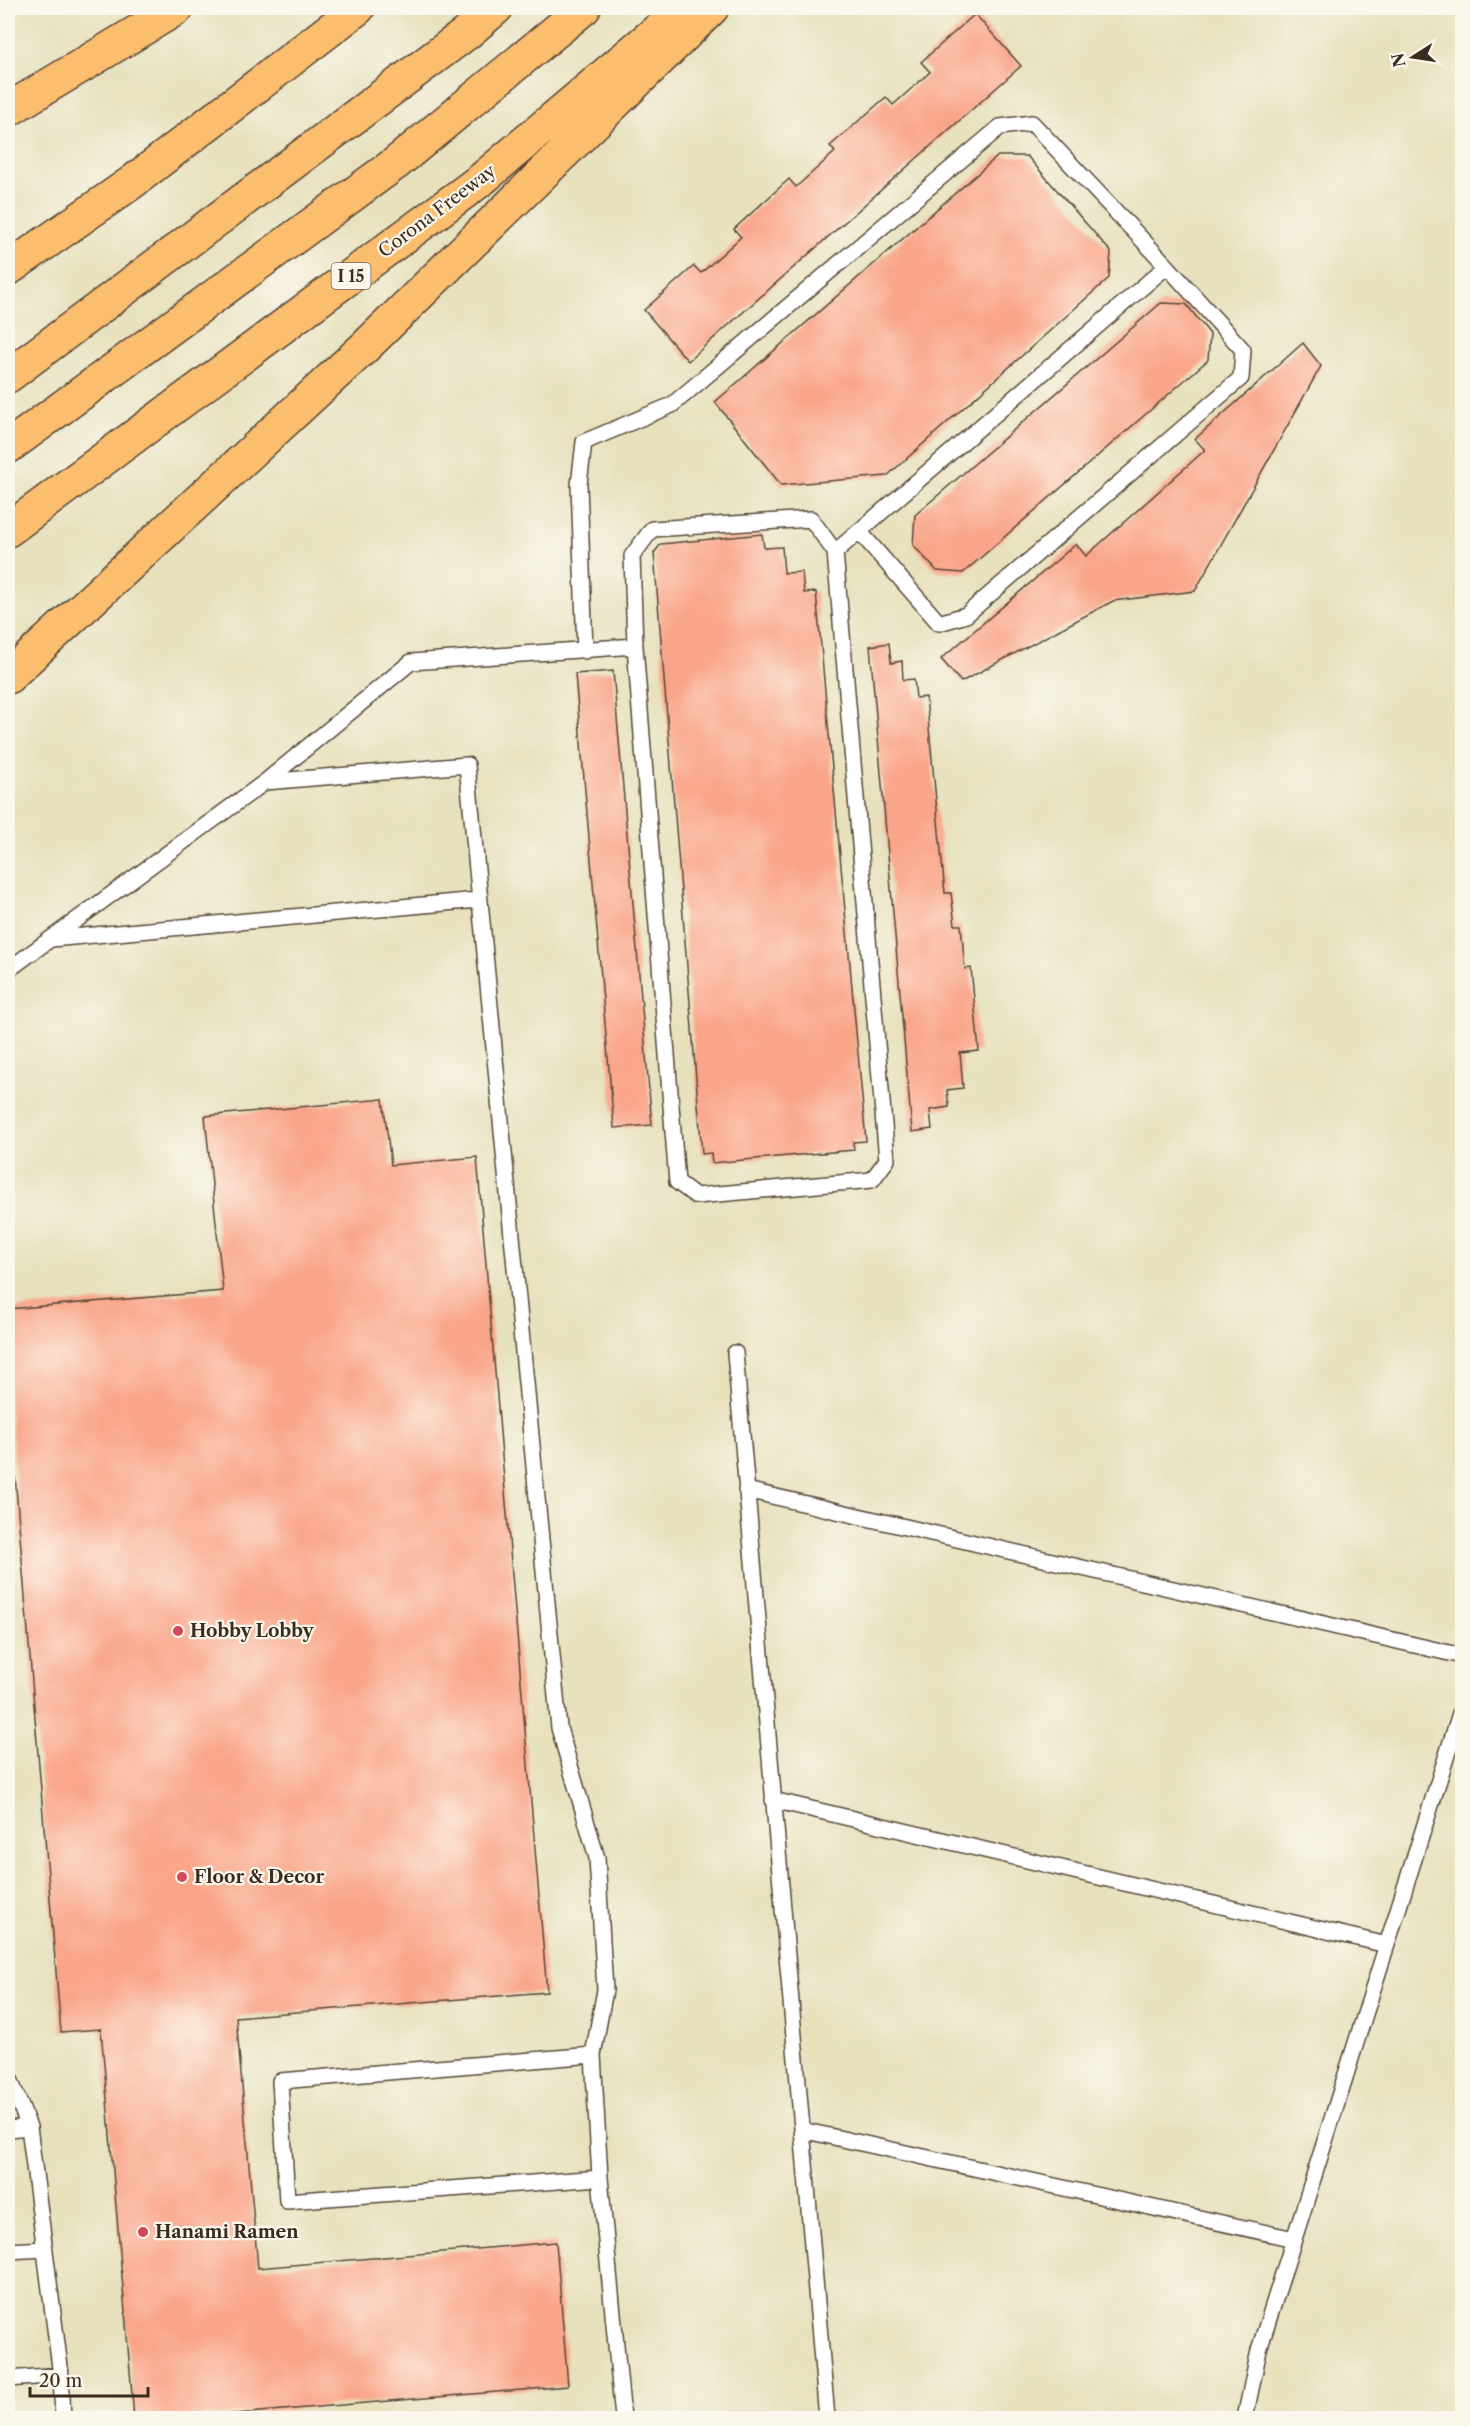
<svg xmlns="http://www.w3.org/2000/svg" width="1470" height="2426" font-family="'Libre Caslon Text',serif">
	<rect width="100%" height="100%" fill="#fbf7ec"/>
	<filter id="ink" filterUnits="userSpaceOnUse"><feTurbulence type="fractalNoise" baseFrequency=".0167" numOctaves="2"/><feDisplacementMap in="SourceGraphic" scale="12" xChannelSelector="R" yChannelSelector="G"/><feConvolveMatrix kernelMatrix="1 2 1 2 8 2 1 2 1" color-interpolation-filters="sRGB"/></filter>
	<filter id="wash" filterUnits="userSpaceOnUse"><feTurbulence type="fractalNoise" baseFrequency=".008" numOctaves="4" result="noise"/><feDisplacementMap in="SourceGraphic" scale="24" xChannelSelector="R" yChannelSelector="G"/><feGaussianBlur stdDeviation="1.35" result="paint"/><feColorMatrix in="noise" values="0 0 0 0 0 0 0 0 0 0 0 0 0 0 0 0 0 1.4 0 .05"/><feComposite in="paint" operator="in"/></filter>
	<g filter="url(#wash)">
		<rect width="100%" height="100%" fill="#e7e1be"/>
		<g id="blocks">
			<path fill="#f9a589" d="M975 14 1021 66 688 361 644 310 694 266 701 273 741 237 734 229 789 179 796 187 835 152 830 146 886 97 893 105 930 72 921 62Z
				M998 156H1027L1111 252 1109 278 887 476 781 485 715 402Z
				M1161 303 1186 304 1210 334 1208 360 963 573 937 571 913 545 915 515Z
				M1303 343 1321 366 1195 591 1113 601 961 682 941 659 1076 544 1086 556 1205 450 1195 439Z
				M762 534 764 548 782 547 784 573 802 572 804 593 816 592 866 1141 853 1142 854 1150 712 1163 711 1153 702 1154 654 553 661 544Z
				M889 643 891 663 902 661 903 680 914 679 916 698 926 697 945 893H951L955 925H961L965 969 971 968 979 1051 960 1053 963 1088 947 1090 949 1107 930 1110 932 1129 912 1132 870 646Z
				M613 671 652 1125 614 1128 575 674Z
				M383 1099 391 1165 477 1157 547 1992 236 2017 258 2268 556 2242 568 2386 188 2418H134L101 2029 61 2032 8 1391V1309L223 1291 205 1116Z"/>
		</g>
	</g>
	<g filter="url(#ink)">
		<use href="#blocks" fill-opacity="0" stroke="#554536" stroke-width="1.5"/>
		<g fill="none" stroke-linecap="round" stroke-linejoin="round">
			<defs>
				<path id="service" d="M811 519 835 552 887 1160 872 1180 696 1196 677 1182 635 646 632 556 652 529Z
					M859 531 939 623 966 615 1241 378 1243 350 1167 266
					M585 651 579 485 584 442 672 405 1000 127 1032 123 1167 266 835 552
					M265 782 467 765 559 1728 597 1858 605 1990 593 2055
					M51 939 478 900
					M8 970 265 782 411 662 635 646
					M735 1353 827 2418
					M746 1490 1462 1656
					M773 1800 1387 1945
					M8 2074 29 2127 61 2375 63 2418
					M8 2129 29 2127
					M802 2130 1294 2239
					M600 2178 287 2201 280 2081 593 2055 600 2178 623 2418
					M8 2251 45 2249
					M8 2379 61 2375
					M1245 2418 1259 2350 1462 1707"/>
				<path id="motorway" d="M8 110 177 8
					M8 269 131 183 358 8
					M8 376 468 32 496 8
					M8 447 396 163 584 8
					M8 530 482 179 678 13
					M8 677 367 345 712 8"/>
			</defs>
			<use href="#service" stroke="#554536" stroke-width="18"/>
			<use href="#motorway" stroke="#554536" stroke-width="36"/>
			<use href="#service" stroke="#fff" stroke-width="15"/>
			<use href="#motorway" stroke="#fbbd6e" stroke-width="33"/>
		</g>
	</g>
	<g fill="#d1495b" stroke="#fbf7ec" stroke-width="2">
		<circle cx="178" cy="1631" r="6"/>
		<circle cx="182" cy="1877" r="6"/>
		<circle cx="143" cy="2232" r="6"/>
	</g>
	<g text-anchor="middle" stroke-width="4.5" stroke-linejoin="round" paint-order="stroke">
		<rect fill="#fbf7ec" stroke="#75685c" stroke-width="1.5" x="331.5" y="263" width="39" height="26" rx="4.5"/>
		<g font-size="16" font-weight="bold" fill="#3b2a1e">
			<text x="351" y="282">I 15</text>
		</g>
		<g font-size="18" fill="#3b2a1e" stroke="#fbf7ec">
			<text transform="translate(437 211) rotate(-37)" y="6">Corona Freeway</text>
		</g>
		<g font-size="18" font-weight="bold" fill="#3b2a1e" stroke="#fbf7ec" text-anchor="start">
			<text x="190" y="1637">Hobby Lobby</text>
			<text x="194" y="1883">Floor &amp; Decor</text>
			<text x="155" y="2238">Hanami Ramen</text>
		</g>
	</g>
	<rect width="1470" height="2426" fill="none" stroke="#fbf7ec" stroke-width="30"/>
	<g transform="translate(1413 57) rotate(258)" stroke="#fbf7ec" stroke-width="4.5" paint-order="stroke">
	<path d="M0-4.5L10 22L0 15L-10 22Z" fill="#3b2a1e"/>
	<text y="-9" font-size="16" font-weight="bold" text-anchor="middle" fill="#3b2a1e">N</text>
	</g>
	<path d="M30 2387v9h118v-9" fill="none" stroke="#3b2a1e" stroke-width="3"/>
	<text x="39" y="2387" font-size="18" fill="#3b2a1e" stroke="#fbf7ec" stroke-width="4.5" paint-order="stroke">20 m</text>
</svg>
